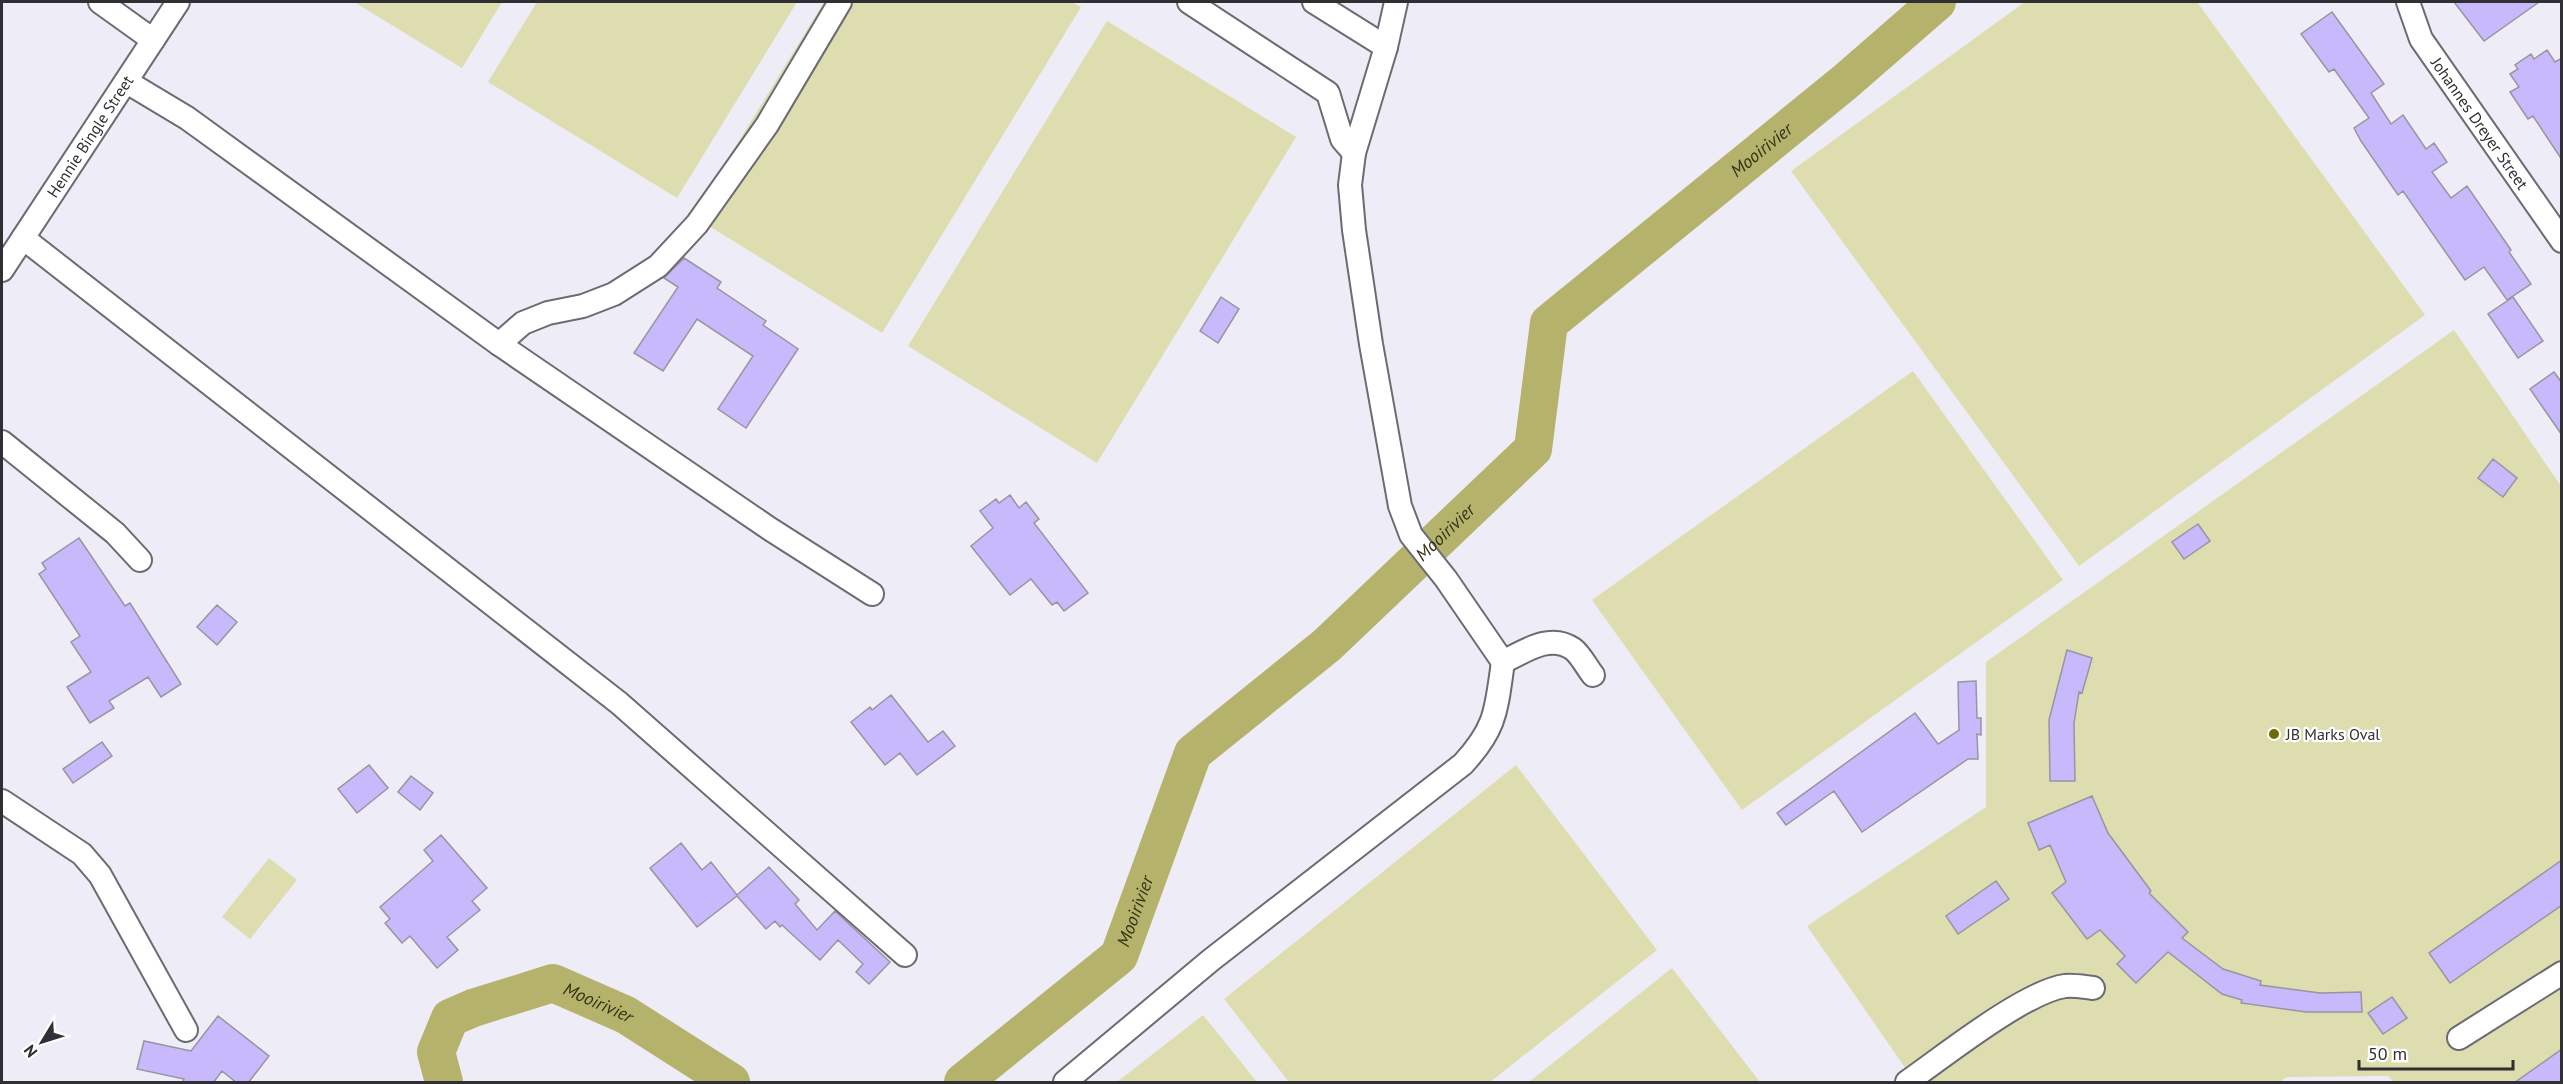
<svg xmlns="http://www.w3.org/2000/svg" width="2563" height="1084" font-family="'PT Sans',sans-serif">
	<rect width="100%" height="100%" fill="#eeecf7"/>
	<path fill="#deddaf" d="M354 2H502L462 68Z
		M537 2H797L677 198 488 82Z
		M824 2H1071L1081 7 882 333 693 216Z
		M2025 2H2197L2425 315 2079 566 1791 171Z
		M1107 21 1296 137 1097 463 908 346Z
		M2454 330 2561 486V1082H2394L2388 1076 2287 1077 2279 1082H1915L1807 926 1986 807V662Z
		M1913 371 2063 580 1742 810 1592 600Z
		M1516 765 1657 950 1490 1082H1289L1224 999Z
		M269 858 297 880 250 939 222 917Z
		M1672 968 1760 1082H1529Z
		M1203 1015 1257 1082H1117Z"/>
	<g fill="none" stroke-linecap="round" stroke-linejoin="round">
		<g stroke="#b5b36b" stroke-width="38">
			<path id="s1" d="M444 1082 436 1052 450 1018 473 1008 553 983 626 1015 731 1082"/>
			<path id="s2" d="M963 1082 1119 956 1193 753 1327 645 1533 449 1549 323 1845 82 1937 2"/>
		</g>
	</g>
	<path fill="#c8b9fc" stroke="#97959f" stroke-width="1.5" d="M2454 2H2539L2484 41Z
		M2332 12 2384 84 2371 93 2391 124 2403 115 2426 149 2434 143 2447 162 2432 172 2451 198 2467 186 2511 250 2509 252 2531 284 2507 300 2484 267 2465 280 2403 191 2398 195 2361 141 2354 128 2369 118 2334 69 2329 72 2301 34Z
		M2547 50 2555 62 2562 58V160L2533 116 2528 119 2510 92 2519 87 2510 74 2518 69 2515 65 2531 54 2534 59Z
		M684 258 721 282 717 288 766 321 763 325 798 349 746 428 718 409 753 356 697 319 663 371 634 353 678 287 664 278Z
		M1221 297 1239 309 1218 343 1200 331Z
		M2513 297 2543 341 2518 358 2488 314Z
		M2554 372 2562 383V435L2530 389Z
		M2493 459 2517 478 2503 497 2478 478Z
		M1010 495 1019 508 1026 502 1039 519 1034 523 1088 593 1064 611 1057 602 1052 605 1031 579 1010 595 971 546 993 528 980 511 996 499 999 503Z
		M2198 524 2210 541 2184 559 2172 542Z
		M79 538 125 606 130 603 181 684 161 697 148 677 109 701 114 708 90 723 67 687 91 672 71 642 80 636 39 574 46 569 42 563Z
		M217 605 237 622 217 645 197 627Z
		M2067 650 2092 658 2082 693 2079 692 2074 723 2075 781H2050L2049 720Z
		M1976 681 1977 718H1981V735L1977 734 1978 759H1968L1862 832 1834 791 1786 825 1777 813 1915 713 1938 744 1959 730 1958 682Z
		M891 695 928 742 943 731 955 746 917 775 900 753 885 765 851 722 870 707 872 710Z
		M102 742 112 756 73 783 63 769Z
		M369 765 388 788 357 813 338 789Z
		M411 776 433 793 420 810 398 792Z
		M2092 796 2108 833 2151 891 2149 893 2188 932 2182 938 2223 969 2261 981 2260 985 2320 993 2361 992 2362 1012H2306L2241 1003 2242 1000 2222 994 2168 952 2136 983 2117 964 2125 956 2100 930 2087 939 2052 893 2066 882 2050 845 2039 850 2028 823Z
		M441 835 487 888 472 901 480 910 447 937 458 950 437 968 410 936 402 943 385 923 390 919 380 907 433 861 424 850Z
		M681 843 702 870 711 862 737 895 769 867 799 900 795 904 817 930 835 911 890 962 869 984 856 972 863 964 838 940 820 960 782 925 780 927 775 921 766 929 737 896 697 927 650 868Z
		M2562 860V905L2450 983 2429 953Z
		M1996 881 2009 899 1958 934 1946 916Z
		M2392 997 2407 1018 2383 1034 2368 1013Z
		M218 1016 269 1056 248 1083H237L222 1071 213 1083H182L184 1079 137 1069 144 1041 191 1051Z
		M2562 1049V1083H2514Z"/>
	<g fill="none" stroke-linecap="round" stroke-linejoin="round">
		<defs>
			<g id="minor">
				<path d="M100 2 153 40"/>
				<path d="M1189 2 1328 93 1342 139 1354 153"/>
				<path d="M1314 2 1386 47"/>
				<path d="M1396 2 1386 47 1354 153 1350 185 1354 230 1371 344 1400 506 1411 535 1446 579 1503 662C1525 651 1550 633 1573 649 1581 655 1587 668 1593 675"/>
				<path id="s3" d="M2408 2 2421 39 2562 241"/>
				<path d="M127 82 187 118 499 344 770 529 872 594"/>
				<path d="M23 238 619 703 905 955"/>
				<path id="s4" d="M2 270 178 2"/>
				<path d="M499 344 523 323 548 313 583 306 614 294 658 266 697 224 767 125 840 2"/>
				<path d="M2 442 115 533 140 560"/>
				<path d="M2 801 82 854 100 875 186 1030"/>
				<path d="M2459 1038 2562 973"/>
				<path d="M1065 1082 1211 960 1463 764C1497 727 1496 710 1503 662"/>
				<path d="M1907 1082C1943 1057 2024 992 2065 986 2074 985 2084 987 2093 988"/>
			</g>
		</defs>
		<use href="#minor" stroke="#6c6a73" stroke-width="26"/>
		<use href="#minor" stroke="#fff" stroke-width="22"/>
	</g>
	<circle fill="#6f6a06" stroke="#fff" stroke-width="2" cx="2274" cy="734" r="6"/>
	<g text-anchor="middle" stroke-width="4.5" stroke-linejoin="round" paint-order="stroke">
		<g font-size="16" fill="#302f33" stroke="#fff">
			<text dy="6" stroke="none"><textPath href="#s3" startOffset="142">Johannes Dreyer Street</textPath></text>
			<text dy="6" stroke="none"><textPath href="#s4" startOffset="160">Hennie Bingle Street</textPath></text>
		</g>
		<g font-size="16" fill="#302f33" stroke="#fff" text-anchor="start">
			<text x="2286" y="740">JB Marks Oval</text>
		</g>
		<g font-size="18" font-style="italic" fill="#343313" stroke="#fff">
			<text dy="6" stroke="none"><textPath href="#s2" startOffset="1274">Mooirivier</textPath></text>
			<text dy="6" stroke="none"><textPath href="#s2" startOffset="752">Mooirivier</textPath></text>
			<text dy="6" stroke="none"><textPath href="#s2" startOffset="248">Mooirivier</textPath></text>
			<text dy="6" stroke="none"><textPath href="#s1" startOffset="226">Mooirivier</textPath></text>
		</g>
	</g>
	<rect width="2563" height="1084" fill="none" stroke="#302f33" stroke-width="6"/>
	<g transform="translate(42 1042) rotate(232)" stroke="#ffffff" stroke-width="4.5" paint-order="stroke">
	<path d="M0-4.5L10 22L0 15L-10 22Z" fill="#302f33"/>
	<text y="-9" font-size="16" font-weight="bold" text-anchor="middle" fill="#302f33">N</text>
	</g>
	<path d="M2359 1060v9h154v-9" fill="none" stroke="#302f33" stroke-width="3"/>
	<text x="2368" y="1060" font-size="18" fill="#302f33" stroke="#ffffff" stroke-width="4.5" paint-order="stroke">50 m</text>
</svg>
